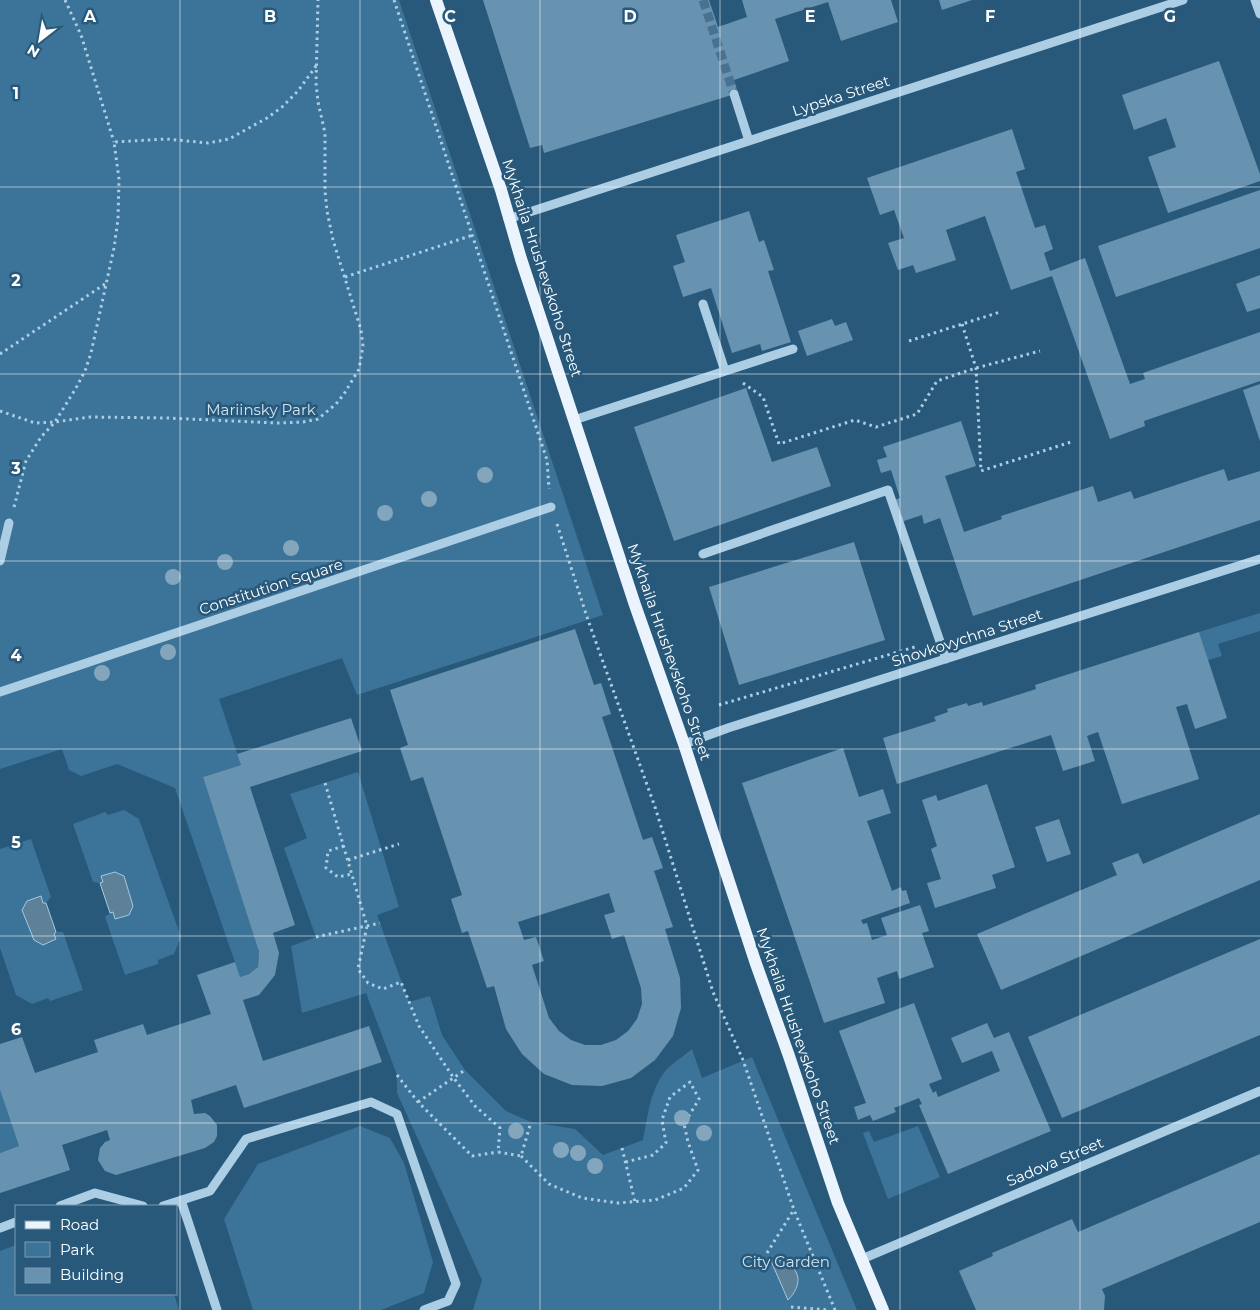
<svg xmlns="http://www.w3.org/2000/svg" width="1260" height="1310" font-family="Montserrat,sans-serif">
	<rect width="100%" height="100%" fill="#28597b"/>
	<path fill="#3c7398" d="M0 0H399L603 615 357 695 342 658 219 699 241 765 203 777 259 952 258 967 249 974 240 977 175 788 117 764 81 776 69 770 62 749 0 769Z
		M1260 613V631L1218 644 1222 656 1208 660 1199 632Z
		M358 772 399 907 377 915 409 1002 430 996 442 1035 465 1070 506 1111 531 1122 575 1129 603 1155 643 1140C648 1115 650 1089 667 1069 674 1062 684 1056 692 1049L702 1078 752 1057 857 1310H473L482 1280 397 1093V1075L366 993 302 1013 291 946 316 937 284 848 307 838 290 794Z
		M124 810 139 819 181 937 174 954 158 960V964L125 975 105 917 110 913 101 883 93 882 73 824 105 812 108 815Z
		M31 839 51 897 46 903 56 932H63L83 990 50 1001 48 998 32 1004 16 995 0 948V849Z
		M0 1090 19 1146 0 1153Z
		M360 1126 390 1138 404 1163 433 1262 424 1293 381 1310H253L224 1219 258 1164Z
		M918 1126 940 1177 888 1199 863 1133 869 1131 874 1142Z
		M16 1245V1294H174L179 1310H0V1251Z"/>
	<path fill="#5e8198" stroke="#a1cae4" d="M115 872 124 876 133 906 129 915 115 919 113 912 110 913 100 883 103 882 101 876Z
		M41 896 43 903H46L56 932 54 934 56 939 43 945 34 940 22 910 27 901Z
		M779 1260C802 1267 803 1285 788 1300L771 1261Z"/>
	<path fill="#6893b0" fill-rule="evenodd" d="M483 0H709L718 27 747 17 742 0H891L898 22 841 41 828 2 775 19 789 61 734 80 738 93 544 153 542 145 530 148Z
		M939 0H972L942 10Z
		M1219 61 1260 174V181L1168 213 1148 157 1176 147 1166 118 1134 130 1122 95Z
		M1012 129 1025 169 1016 172 1035 228 1045 225 1053 249 1044 253 1050 271 1085 258 1130 384 1145 379 1143 373 1260 332V381L1144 421 1145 426 1110 439 1052 276 1011 290 985 216 946 230 956 260 916 273 913 265 898 270 888 243 904 238 894 210 880 215 867 178Z
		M1260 190V248L1116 297 1098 246Z
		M749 211 759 242 764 240 774 270 768 271 791 342 762 351 760 344 732 353 711 288 683 297 673 266 685 262 676 235Z
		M1260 275V308L1247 312 1236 284Z
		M832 319 835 326 846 322 853 340 807 356 798 331Z
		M1260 384V441L1243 390Z
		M746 388 772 462 817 447 831 486 674 541 634 427Z
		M961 421 976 466 945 476 964 532 1002 519 1001 516 1093 486 1098 502 1131 491 1134 499 1224 469 1228 481 1260 471V520L973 616 940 518 924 524 922 515 901 522 894 500 900 498 891 470 881 473 877 460 887 457 883 447Z
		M854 542 885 640 739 685 709 587Z
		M575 629 594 685 601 683 611 714 602 717 643 840 652 837 663 868 654 871 673 927 665 929 680 978 681 1008 673 1036 655 1060 631 1078 602 1086 572 1085 544 1074 522 1054 506 1029 494 986 487 988 468 931 462 933 451 899 462 895 423 777 411 781 400 748 408 745 390 690ZM609 893 615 912 604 915 612 939 624 935 641 988 642 1004 637 1019 628 1031 616 1040 601 1045H585L571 1040 559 1031 549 1018 532 965 544 961 536 937 524 940 518 922Z
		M1199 632 1227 718 1195 729 1187 704 1176 707 1199 779 1122 804 1098 732 1087 736 1095 761 1063 771 1051 735 897 784 883 738 936 721 934 717 948 712 947 709 967 703 968 706 982 702 983 706 1036 689 1035 685Z
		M351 718 362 751 250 787 295 925 273 933 279 953 275 975 259 995 243 1000 263 1061 369 1026 382 1062 244 1108 236 1085 191 1100 194 1114 205 1113 210 1116 217 1125V1136L214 1142 205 1148 116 1175 105 1171 98 1160 100 1148 105 1142 110 1140 107 1130 62 1145 70 1170 0 1193V1153L19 1146 0 1090V1044L22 1037 35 1073 98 1052 94 1040 143 1024 147 1035 211 1014 197 975 235 962 240 977 249 974 258 967 259 952 203 777 241 765 237 754Z
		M843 748 859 797 883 789 891 813 867 821 892 891 901 887 902 891 906 890 910 903 861 920 863 924 867 923 872 940 887 935 881 918 920 905 929 931 922 933 934 967 899 979 897 971 877 978 885 1003 824 1023 742 783Z
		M987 784 1015 867 992 875 996 888 935 908 927 883 941 879 931 849 937 846 922 800 936 795 938 801Z
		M1260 814V880L1001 990 977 934 1117 875 1112 863 1138 853 1143 864Z
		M1059 819 1071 854 1047 862 1035 827Z
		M1260 939V1035L1062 1118 1028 1037Z
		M914 1003 942 1079 929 1084 933 1093 936 1091 938 1097 1000 1071 992 1051 962 1063 951 1038 987 1023 994 1038 1009 1032 1051 1131 948 1174 919 1105 922 1104 919 1098 894 1108 896 1112 873 1121 870 1115 858 1120 854 1107 866 1103 839 1031Z
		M1260 1154V1222L1102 1289 1105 1296 1104 1310H976L959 1271 993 1256 992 1253 1072 1219 1078 1232Z"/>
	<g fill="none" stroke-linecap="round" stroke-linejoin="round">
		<path stroke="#48728f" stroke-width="9" stroke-dasharray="9 4.5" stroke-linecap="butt" d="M703 0 734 94"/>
		<path stroke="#accee4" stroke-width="3" stroke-dasharray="2.5 4" stroke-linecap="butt" d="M65 0 81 35 114 142
			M394 0 547 460 549 489
			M345 277 473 235
			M962 324 976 368 981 471 1071 442
			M909 341 1000 312
			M0 354 105 284
			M743 383 763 397 779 444 855 420 876 427 917 414 937 381 976 368 1040 351
			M0 411 35 423 55 422 90 417 167 418 277 423 303 422 318 419 336 404 344 394 359 369 363 346 361 330 333 240 327 211 325 191V133L318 102 316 83 318 0
			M14 507 26 461 41 437 55 422 76 388 85 371 91 353 114 248 118 219 119 179 114 142 166 139 208 143 229 139 267 118 282 107 298 91 316 66
			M557 524 588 620 655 807 713 992 743 1060 794 1210 835 1310
			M719 705 918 646
			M325 783 367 926 358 969 368 983 383 989 401 982 419 1026 453 1077 475 1106 500 1128 498 1152 521 1156 531 1122
			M344 846 328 851 326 868 338 877 352 874
			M348 860 399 844
			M316 937 380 923
			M397 1075 418 1102 472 1156 498 1152
			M418 1102 465 1070
			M622 1148 635 1202
			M521 1156 549 1184 582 1198 618 1203 655 1200 684 1188 698 1170 688 1142 684 1124 699 1099 690 1082 670 1097 662 1120 666 1143 653 1155 626 1162
			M767 1253 793 1211
			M791 1307 829 1310"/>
		<path stroke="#accee4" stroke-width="9" d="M1255 0 1260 14
			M734 94 749 141
			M508 219 1183 0
			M703 304 725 371
			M574 420 793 349
			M703 554 888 490 946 659
			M0 561 9 523
			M0 692 551 507
			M684 744 728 728 1260 559
			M181 1200 217 1310
			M60 1206 95 1193 143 1206
			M163 1206 210 1191 246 1139 371 1102 397 1114 456 1284 448 1301 424 1310
			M0 1228 16 1222
			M862 1259 1260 1091"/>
		<path stroke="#ebf4fc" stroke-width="12" d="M436 0 501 190 521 259 574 420 635 605 684 744 755 961 789 1056 838 1203 883 1310"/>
	</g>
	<g fill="#83a6bd">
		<circle cx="485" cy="475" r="8"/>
		<circle cx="429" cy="499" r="8"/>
		<circle cx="385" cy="513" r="8"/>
		<circle cx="291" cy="548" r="8"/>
		<circle cx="225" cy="562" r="8"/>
		<circle cx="173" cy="577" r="8"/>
		<circle cx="168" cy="652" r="8"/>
		<circle cx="102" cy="673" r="8"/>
		<circle cx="682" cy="1118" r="8"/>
		<circle cx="516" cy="1131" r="8"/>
		<circle cx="704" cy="1133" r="8"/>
		<circle cx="561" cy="1150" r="8"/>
		<circle cx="578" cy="1153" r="8"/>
		<circle cx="595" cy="1166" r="8"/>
	</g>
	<path fill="none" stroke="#fff" stroke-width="1" stroke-opacity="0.55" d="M180 0V1310M360 0V1310M540 0V1310M720 0V1310M900 0V1310M1080 0V1310M0 187H1260M0 374H1260M0 561H1260M0 749H1260M0 936H1260M0 1123H1260"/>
	<g text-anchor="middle" stroke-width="5" stroke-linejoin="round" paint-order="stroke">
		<g font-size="15" fill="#fff" stroke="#28597b">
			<text transform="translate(841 96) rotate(-18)" y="5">Lypska Street</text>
			<text transform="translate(542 268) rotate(72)" y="5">Mykhaila Hrushevskoho Street</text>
			<text transform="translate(271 587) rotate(-18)" y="5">Constitution Square</text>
			<text transform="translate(967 638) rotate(-18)" y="5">Shovkovychna Street</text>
			<text transform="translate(669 652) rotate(71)" y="5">Mykhaila Hrushevskoho Street</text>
			<text transform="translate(798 1036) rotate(71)" y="5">Mykhaila Hrushevskoho Street</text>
			<text transform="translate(1055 1162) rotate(-23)" y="5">Sadova Street</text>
		</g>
		<g font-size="15" fill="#cee5f3" stroke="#28597b">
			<text x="261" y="415">Mariinsky Park</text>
			<text x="786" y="1267">City Garden</text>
		</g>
	</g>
	<g font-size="16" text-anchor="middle" font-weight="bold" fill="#fff" stroke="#28597b" stroke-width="5" stroke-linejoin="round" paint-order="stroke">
		<text x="90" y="22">A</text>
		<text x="270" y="22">B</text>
		<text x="450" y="22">C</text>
		<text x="630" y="22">D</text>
		<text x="810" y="22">E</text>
		<text x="990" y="22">F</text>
		<text x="1170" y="22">G</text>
		<text x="16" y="99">1</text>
		<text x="16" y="286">2</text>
		<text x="16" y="474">3</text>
		<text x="16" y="661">4</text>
		<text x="16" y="848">5</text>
		<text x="16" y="1035">6</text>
	</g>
	<rect x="15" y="1205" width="162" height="90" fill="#28597b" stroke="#7e9bb0"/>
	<rect x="25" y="1221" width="25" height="8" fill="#ebf4fc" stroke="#7e9bb0"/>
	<text x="60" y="1230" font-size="15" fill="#ffffff">Road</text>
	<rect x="25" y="1242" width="25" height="15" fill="#3c7398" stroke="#7e9bb0"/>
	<text x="60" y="1255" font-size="15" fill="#ffffff">Park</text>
	<rect x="25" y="1268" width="25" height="15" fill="#6893b0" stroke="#7e9bb0"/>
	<text x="60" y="1280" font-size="15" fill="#ffffff">Building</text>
	<g transform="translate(40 40) rotate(211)" stroke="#28597b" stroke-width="4" paint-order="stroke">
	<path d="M0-4L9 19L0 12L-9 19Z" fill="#ffffff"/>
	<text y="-8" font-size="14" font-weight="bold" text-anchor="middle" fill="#ffffff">N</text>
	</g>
</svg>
